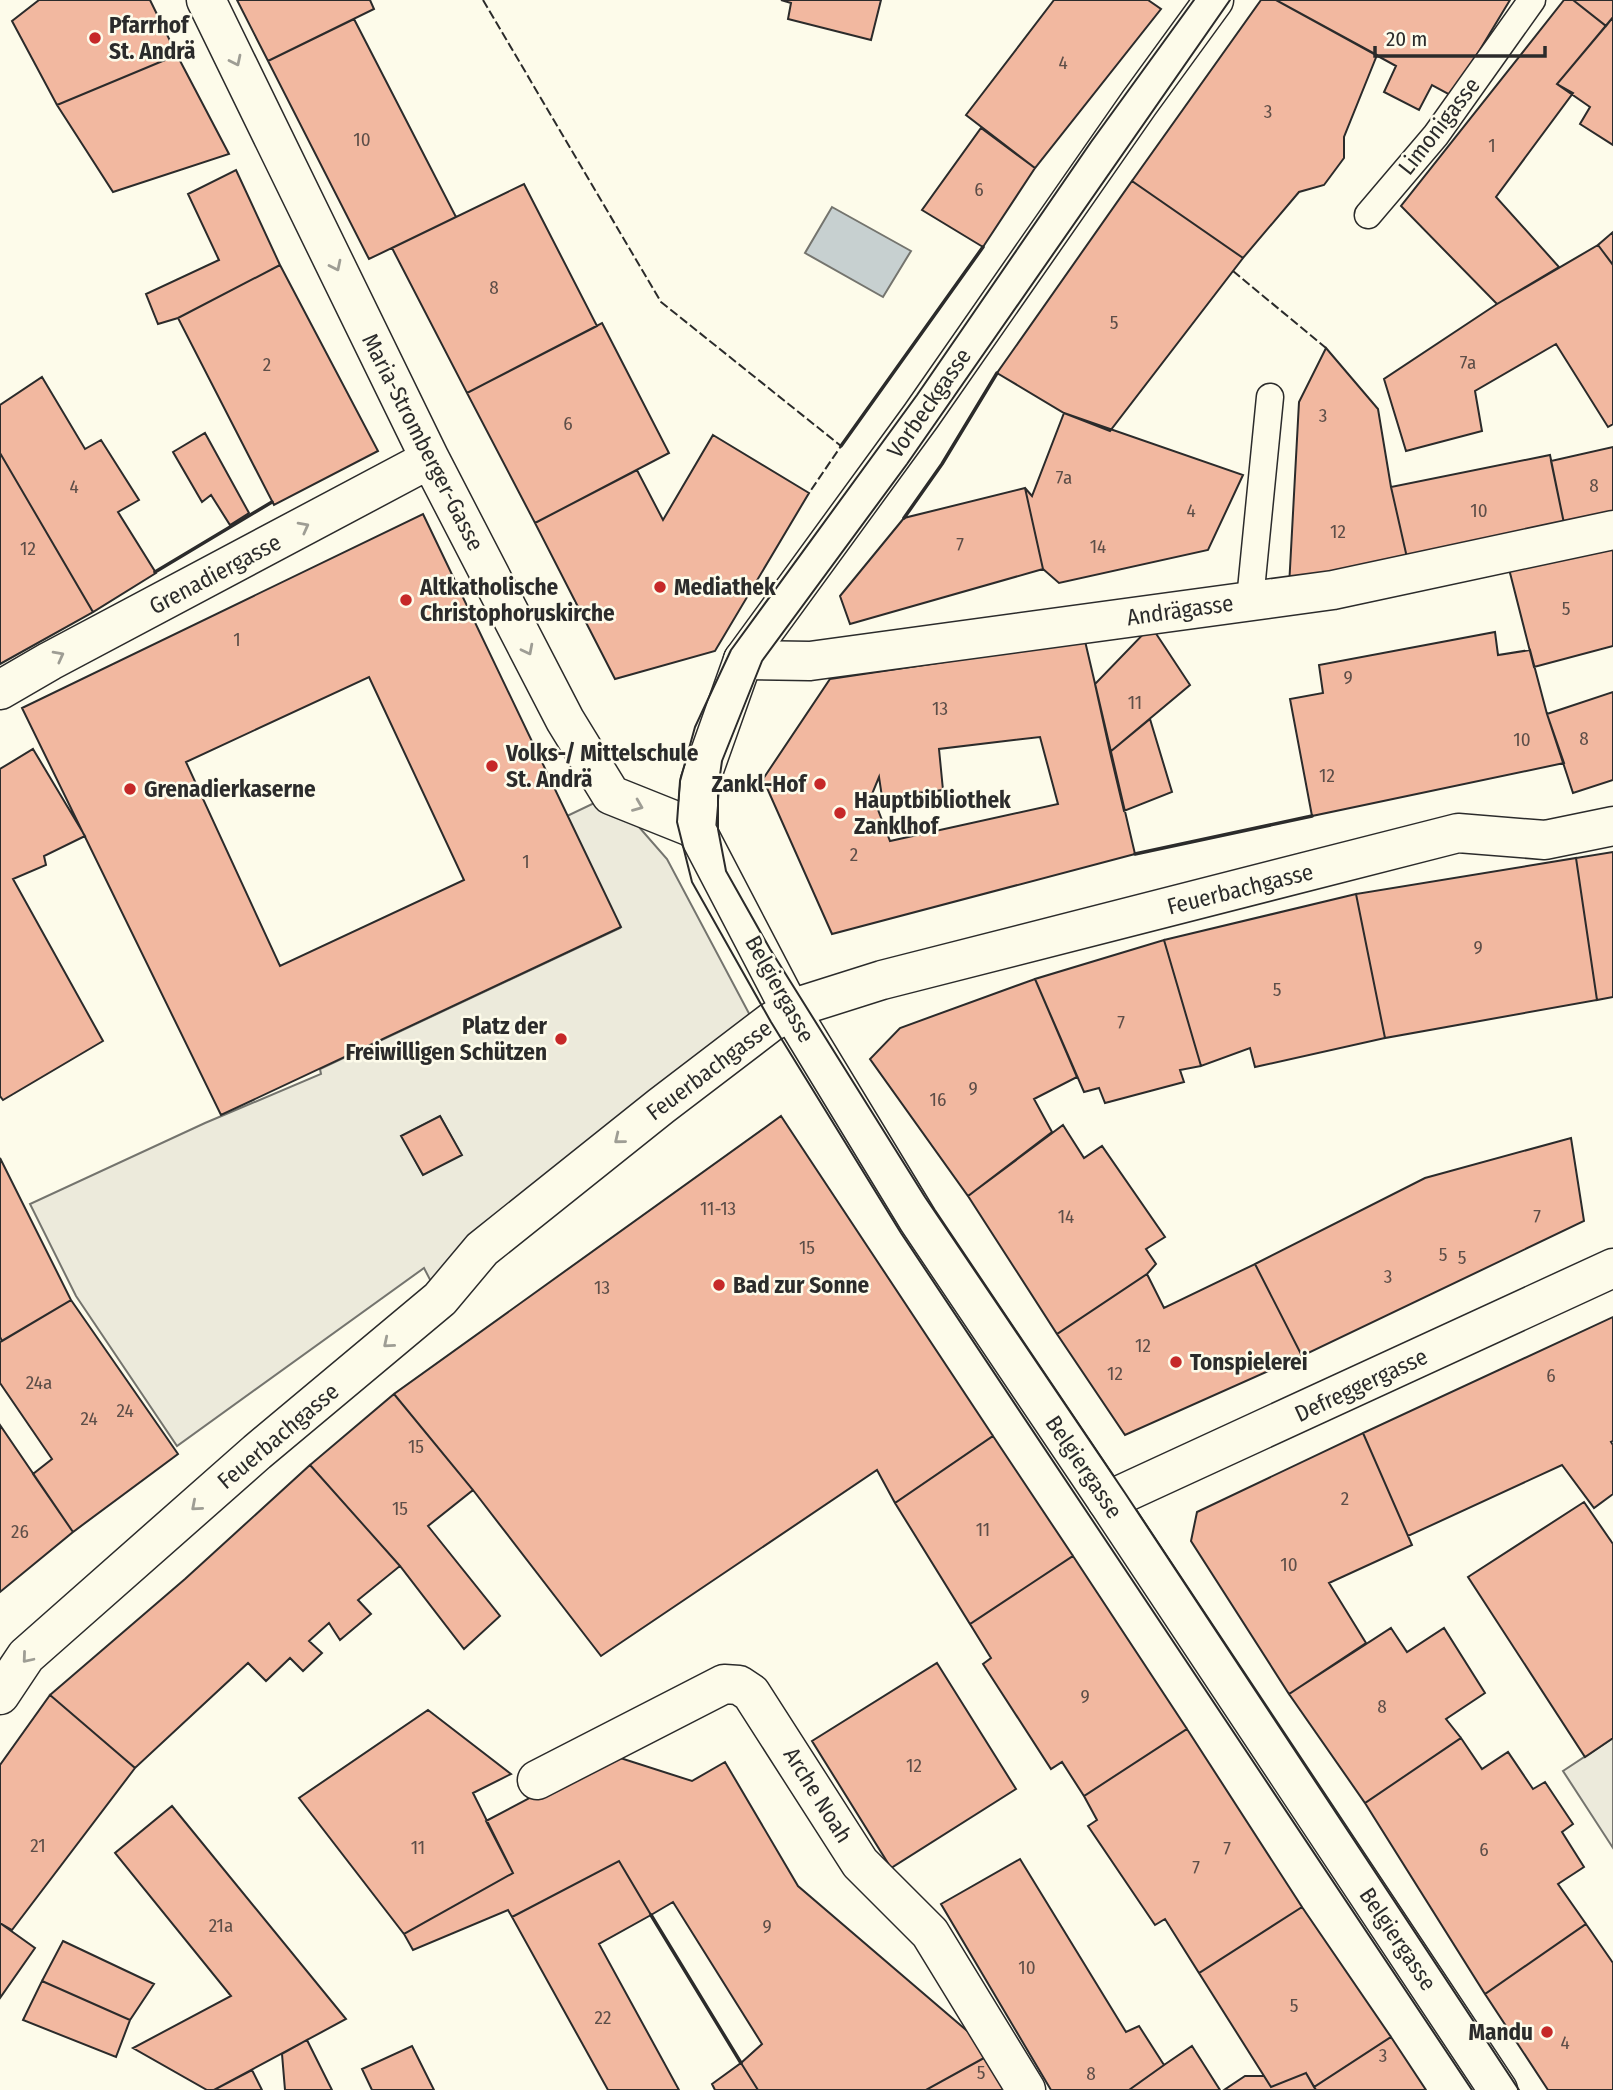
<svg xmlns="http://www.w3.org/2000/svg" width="1613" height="2090" font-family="'Fira Sans Condensed',sans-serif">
	<rect width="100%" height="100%" fill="#fdfbea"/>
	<path fill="#eceadb" stroke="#74746e" stroke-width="2" fill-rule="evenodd" d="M611 795 667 859 753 1021 440 1299 424 1268 177 1446 76 1296 30 1204 205 1123 321 1074 320 1069 620 928 567 816ZM440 1116 461 1154 423 1175 402 1136Z
		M1613 1738V1848L1563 1771Z"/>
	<path fill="#c7d0d0" stroke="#74746e" stroke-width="2" d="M832 207 911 251 883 297 805 253Z"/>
	<path fill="#f2b8a0" stroke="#2b2b2b" stroke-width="2" fill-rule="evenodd" d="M39 0H150L177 55 57 105 12 21Z
		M237 0H370L374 9 268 61Z
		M781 0H881L871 40 788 19 791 3Z
		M1054 0H1148L1161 9 1035 168 966 115Z
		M1261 0H1276L1377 55 1344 137V158L1324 185 1299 192 1243 258 1132 181Z
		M1276 0H1510L1452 96 1432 85 1419 110 1384 92 1396 66Z
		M1564 0H1573L1606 26 1557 84 1573 93 1496 197 1559 267 1497 304 1401 206Z
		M1573 0H1613V17L1606 26Z
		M1613 17V145L1580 124 1590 107 1557 84Z
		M354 19 456 217 369 259 268 61Z
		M177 55 229 154 113 192 57 105Z
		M981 128 1035 168 983 247 922 210Z
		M236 170 280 265 178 318 158 324 146 294 219 260 188 194Z
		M1132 181 1243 258 1110 431 1064 413 997 373Z
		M524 184 597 326 467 393 392 248Z
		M1613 232V265L1598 245Z
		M1598 245 1613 265V424L1608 427 1556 344 1475 391 1482 431 1406 451 1384 379 1497 304Z
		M280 265 378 451 274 505 178 318Z
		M602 323 669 453 535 523 467 393Z
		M1326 348 1378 409 1391 487 1408 562 1289 587 1299 402Z
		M42 377 85 449 101 440 139 500 118 512 156 573 93 612 0 453V405Z
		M1064 413 1243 475 1208 550 1059 583 1043 569 1025 488 1032 496Z
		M205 433 249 513 230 525 211 495 202 502 173 452Z
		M713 435 809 493 715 651 615 679 535 523 637 470 663 520Z
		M1613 447V522L1566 533 1551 461Z
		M0 453 93 612 0 664Z
		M1550 455 1566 533 1408 562 1391 487Z
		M1025 488 1043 569 850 624 840 596 904 518Z
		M423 514 621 927 221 1115 22 708ZM369 677 464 880 280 966 186 762Z
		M1613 542V646L1534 667 1509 569Z
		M1151 626 1190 685 1110 752 1095 684Z
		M1495 632 1498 655 1530 650 1547 714 1564 763 1312 816 1290 699 1323 693 1319 665Z
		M1085 641 1135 854 832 934 763 779 830 679ZM1040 737 1058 804 890 841 872 794 879 777 882 797 943 790 939 749Z
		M1613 692V780L1573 793 1547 714Z
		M1150 719 1172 792 1124 811 1110 752Z
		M33 749 85 836 44 856 46 865 13 879 103 1041 3 1100 0 1096V769Z
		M1613 852V997L1597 1000 1576 858Z
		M1576 858 1597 1000 1385 1038 1356 894Z
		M1356 894 1385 1038 1255 1067 1250 1048 1201 1066 1164 940Z
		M1164 940 1201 1066 1180 1070 1184 1082 1105 1103 1099 1088 1084 1092 1035 979Z
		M1035 979 1077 1077 1034 1099 1052 1132 968 1196 870 1059 900 1028Z
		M440 1116 462 1155 423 1175 401 1136Z
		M781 1116 993 1436 895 1503 877 1470 601 1656 473 1490 394 1394Z
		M1063 1125 1084 1158 1102 1146 1165 1237 1146 1249 1156 1264 1147 1274 1057 1334 968 1196Z
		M1571 1138 1584 1221 1302 1356 1255 1264 1425 1178Z
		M0 1158 71 1300 2 1341 0 1337Z
		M1255 1264 1302 1356 1125 1435 1057 1334 1147 1274 1164 1308Z
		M71 1300 178 1454 73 1532 33 1474 52 1459 0 1383V1342Z
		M1613 1317V1441L1611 1442 1613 1445V1494L1594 1508 1562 1465 1408 1536 1363 1433Z
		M394 1394 473 1490 428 1526 500 1616 464 1649 400 1566 310 1465Z
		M0 1425 73 1532 0 1592Z
		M1363 1433 1412 1545 1329 1583 1366 1643 1289 1694 1191 1541 1197 1512Z
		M993 1436 1073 1556 970 1624 895 1503Z
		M310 1465 400 1566 358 1600 371 1614 340 1640 329 1623 309 1641 322 1653 303 1671 290 1658 266 1681 248 1663 135 1768 50 1695 185 1579Z
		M1584 1502 1613 1544V1738L1585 1757 1468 1577Z
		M1073 1556 1187 1729 1084 1796 1062 1762 1051 1769 983 1664 991 1658 970 1624Z
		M1391 1628 1407 1652 1444 1628 1485 1693 1446 1719 1461 1738 1365 1803 1289 1694Z
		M937 1663 1016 1789 891 1868 812 1741Z
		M50 1695 135 1768 12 1930 0 1923V1765Z
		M428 1710 511 1774 473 1793 513 1873 404 1934 299 1798Z
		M1187 1729 1302 1907 1199 1973 1165 1919 1155 1925 1088 1826 1097 1820 1084 1796Z
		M1461 1738 1482 1769 1508 1752 1533 1789 1545 1782 1573 1824 1562 1832 1584 1867 1558 1884 1586 1924 1485 1994 1365 1803Z
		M611 1755 692 1781 725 1762 798 1886 993 2053 926 2090H758L741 2063 762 2044 673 1902 651 1915 619 1861 512 1917 508 1910 413 1950 404 1934 513 1873 486 1821Z
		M172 1806 346 2019 214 2090H207L133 2048 231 1996 115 1853Z
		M1020 1859 1126 2032 1139 2026 1164 2065 1129 2090H1051L941 1904Z
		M619 1861 651 1915 599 1944 679 2090H608L512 1917Z
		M1302 1907 1391 2037 1314 2087 1306 2073 1271 2087 1199 1973Z
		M0 1923 35 1948 0 1998Z
		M1586 1924 1613 1963V2090H1548L1485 1994Z
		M63 1941 154 1984 130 2020 42 1981Z
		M42 1981 130 2020 116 2057 23 2020Z
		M1391 2037 1426 2090H1316L1314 2087Z
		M307 2040 332 2090H285L282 2054Z
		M412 2046 434 2090H372L362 2069Z
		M1192 2046 1220 2090H1129L1164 2065Z
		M993 2053 1012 2090H926Z
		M741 2063 758 2090H715L712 2084Z
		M252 2070 262 2090H214Z
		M1306 2073 1316 2090H1224L1245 2076H1264L1271 2087Z"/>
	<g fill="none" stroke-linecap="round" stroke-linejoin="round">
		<defs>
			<path id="lane" d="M1368 215 1436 135 1532 0
				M1250 600 1270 397"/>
			<path id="street" d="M206 0 430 459 565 720 611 795 696 829
				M743 660 810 661 1333 590 1613 530
				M0 690 50 661 430 459
				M1107 1501 1613 1268
				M0 1695 26 1656 257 1452 440 1299 482 1249 661 1106 771 1022 806 1004 882 980 1458 833 1545 840 1613 826
				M537 1780 724 1684 739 1685 751 1693 860 1863 930 1933 1026 2090"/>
			<path id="secondary" d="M1214 0 1139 103 921 416 743 660 700 781 696 829 791 1011 918 1220 1107 1501 1498 2090"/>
		</defs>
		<use href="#lane" stroke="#2b2b2b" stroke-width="29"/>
		<use href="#street" stroke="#2b2b2b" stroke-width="41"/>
		<use href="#secondary" stroke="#2b2b2b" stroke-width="41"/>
		<use href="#lane" stroke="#fdfbea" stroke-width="26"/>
		<use href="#street" stroke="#fdfbea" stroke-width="38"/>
		<use href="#secondary" stroke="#fdfbea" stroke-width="38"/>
		<path stroke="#2b2b2b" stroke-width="2" d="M1194 0 1091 142 917 395 731 650 695 727 680 781 677 822 692 882 771 1022 901 1233 1472 2090
			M1230 0 907 464 762 661 722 761 718 789V829L726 871 770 949 925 1197 1125 1493 1519 2090"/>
		<path stroke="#2b2b2b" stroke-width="2" stroke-dasharray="9 3.5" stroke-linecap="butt" d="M483 0 661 302 841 446 809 493
			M1233 271 1326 348"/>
		<path stroke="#2b2b2b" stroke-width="3.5" d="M841 446 983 247
			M904 518 942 464 997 373
			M155 572 272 502
			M1135 854 1312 816
			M651 1915 741 2063"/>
	</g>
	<defs><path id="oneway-chevron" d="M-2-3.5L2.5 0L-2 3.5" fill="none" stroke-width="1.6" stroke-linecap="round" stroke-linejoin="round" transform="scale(1.75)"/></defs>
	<g stroke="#9e9d94">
		<use href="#oneway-chevron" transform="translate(236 61) rotate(64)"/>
		<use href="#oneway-chevron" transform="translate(336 266) rotate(64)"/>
		<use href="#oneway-chevron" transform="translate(304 527) rotate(-28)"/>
		<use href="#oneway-chevron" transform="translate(528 650) rotate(63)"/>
		<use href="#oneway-chevron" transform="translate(59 656) rotate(-28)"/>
		<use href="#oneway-chevron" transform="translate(638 806) rotate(22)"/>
		<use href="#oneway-chevron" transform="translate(619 1139) rotate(141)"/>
		<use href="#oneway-chevron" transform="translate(388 1343) rotate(140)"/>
		<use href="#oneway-chevron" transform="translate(196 1506) rotate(139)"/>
		<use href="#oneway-chevron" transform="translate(27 1658) rotate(130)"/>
	</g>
	<g fill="#c62828" stroke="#fdfbea" stroke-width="2.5">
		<circle cx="95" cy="38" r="7"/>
		<circle cx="660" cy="587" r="7"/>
		<circle cx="406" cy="600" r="7"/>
		<circle cx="492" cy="766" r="7"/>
		<circle cx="820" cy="784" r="7"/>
		<circle cx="130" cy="789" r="7"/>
		<circle cx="840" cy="813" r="7"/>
		<circle cx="561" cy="1039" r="7"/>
		<circle cx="719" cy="1285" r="7"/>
		<circle cx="1176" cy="1362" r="7"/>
		<circle cx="1547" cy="2032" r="7"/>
	</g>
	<g text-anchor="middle" stroke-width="5" stroke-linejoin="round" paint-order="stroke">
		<g font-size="19" fill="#5d4e48">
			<text x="1063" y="69">4</text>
			<text x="1268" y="118">3</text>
			<text x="362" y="146">10</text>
			<text x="1492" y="152">1</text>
			<text x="979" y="196">6</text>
			<text x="494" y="294">8</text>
			<text x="1114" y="329">5</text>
			<text x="1468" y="369">7a</text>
			<text x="267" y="371">2</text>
			<text x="1323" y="422">3</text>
			<text x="568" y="430">6</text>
			<text x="1064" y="484">7a</text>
			<text x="1594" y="492">8</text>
			<text x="74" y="493">4</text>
			<text x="1191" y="517">4</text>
			<text x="1479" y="517">10</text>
			<text x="1338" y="538">12</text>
			<text x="960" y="551">7</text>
			<text x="1098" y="553">14</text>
			<text x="28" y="555">12</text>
			<text x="1566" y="615">5</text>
			<text x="237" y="646">1</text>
			<text x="1348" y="684">9</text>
			<text x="1135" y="709">11</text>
			<text x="940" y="715">13</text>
			<text x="1584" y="745">8</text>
			<text x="1522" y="746">10</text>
			<text x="1327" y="782">12</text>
			<text x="854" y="861">2</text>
			<text x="526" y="868">1</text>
			<text x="1478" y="954">9</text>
			<text x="1277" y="996">5</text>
			<text x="1121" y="1029">7</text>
			<text x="973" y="1095">9</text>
			<text x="938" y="1106">16</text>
			<text x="718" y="1215">11-13</text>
			<text x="1066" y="1223">14</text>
			<text x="1537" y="1223">7</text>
			<text x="807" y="1254">15</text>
			<text x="1443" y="1261">5</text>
			<text x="1462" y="1264">5</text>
			<text x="1388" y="1283">3</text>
			<text x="602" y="1294">13</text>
			<text x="1143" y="1352">12</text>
			<text x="1115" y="1380">12</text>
			<text x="1551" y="1382">6</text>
			<text x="39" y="1389">24a</text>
			<text x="125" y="1417">24</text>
			<text x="89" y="1425">24</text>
			<text x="416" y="1453">15</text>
			<text x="1345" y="1505">2</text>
			<text x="400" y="1515">15</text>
			<text x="983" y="1536">11</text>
			<text x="20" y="1538">26</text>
			<text x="1289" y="1571">10</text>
			<text x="1085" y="1703">9</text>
			<text x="1382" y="1713">8</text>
			<text x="914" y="1772">12</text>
			<text x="38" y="1852">21</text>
			<text x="418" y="1854">11</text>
			<text x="1227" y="1855">7</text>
			<text x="1484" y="1856">6</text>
			<text x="1196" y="1874">7</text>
			<text x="221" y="1932">21a</text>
			<text x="767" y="1933">9</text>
			<text x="1027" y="1974">10</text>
			<text x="1294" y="2012">5</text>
			<text x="603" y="2024">22</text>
			<text x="1565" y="2049">4</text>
			<text x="1383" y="2062">3</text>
			<text x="981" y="2079">5</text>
			<text x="1091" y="2080">8</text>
		</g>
		<g font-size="23" font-weight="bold" fill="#2b2b2b" stroke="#fdfbea" text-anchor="start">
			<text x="109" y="33">Pfarrhof<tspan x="109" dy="26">St. Andrä</tspan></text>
			<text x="420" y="595">Altkatholische<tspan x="420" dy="26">Christophoruskirche</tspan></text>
			<text x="674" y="595">Mediathek</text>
			<text x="506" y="761">Volks-/ Mittelschule<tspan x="506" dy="26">St. Andrä</tspan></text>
			<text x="806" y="792" text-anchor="end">Zankl-Hof</text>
			<text x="144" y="797">Grenadierkaserne</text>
			<text x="854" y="808">Hauptbibliothek<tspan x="854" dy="26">Zanklhof</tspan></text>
			<text x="547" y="1034" text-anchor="end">Platz der<tspan x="547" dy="26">Freiwilligen Schützen</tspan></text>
			<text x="733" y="1293">Bad zur Sonne</text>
			<text x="1190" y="1370">Tonspielerei</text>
			<text x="1533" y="2040" text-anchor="end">Mandu</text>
		</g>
		<g font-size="23" fill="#2b2b2b" stroke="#fdfbea">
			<text transform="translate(1439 126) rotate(-52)" y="8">Limonigasse</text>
			<text transform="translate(929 403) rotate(-55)" y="8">Vorbeckgasse</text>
			<text transform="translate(423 442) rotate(63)" y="8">Maria-Stromberger-Gasse</text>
			<text transform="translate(215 574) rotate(-28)" y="8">Grenadiergasse</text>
			<text transform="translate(1180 610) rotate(-8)" y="8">Andrägasse</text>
			<text transform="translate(1240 889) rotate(-14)" y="8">Feuerbachgasse</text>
			<text transform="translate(780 989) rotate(61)" y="8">Belgiergasse</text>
			<text transform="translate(709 1070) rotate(-37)" y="8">Feuerbachgasse</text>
			<text transform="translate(1361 1385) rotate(-25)" y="8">Defreggergasse</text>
			<text transform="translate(278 1436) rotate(-40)" y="8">Feuerbachgasse</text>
			<text transform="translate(1084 1467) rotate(56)" y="8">Belgiergasse</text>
			<text transform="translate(818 1795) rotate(58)" y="8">Arche Noah</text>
			<text transform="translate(1398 1939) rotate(56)" y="8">Belgiergasse</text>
		</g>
	</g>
	<path d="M1375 46v10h170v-10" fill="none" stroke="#2b2b2b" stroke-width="3.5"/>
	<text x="1386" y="46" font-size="21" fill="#2b2b2b" stroke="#fdfbea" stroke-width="5" paint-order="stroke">20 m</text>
</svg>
